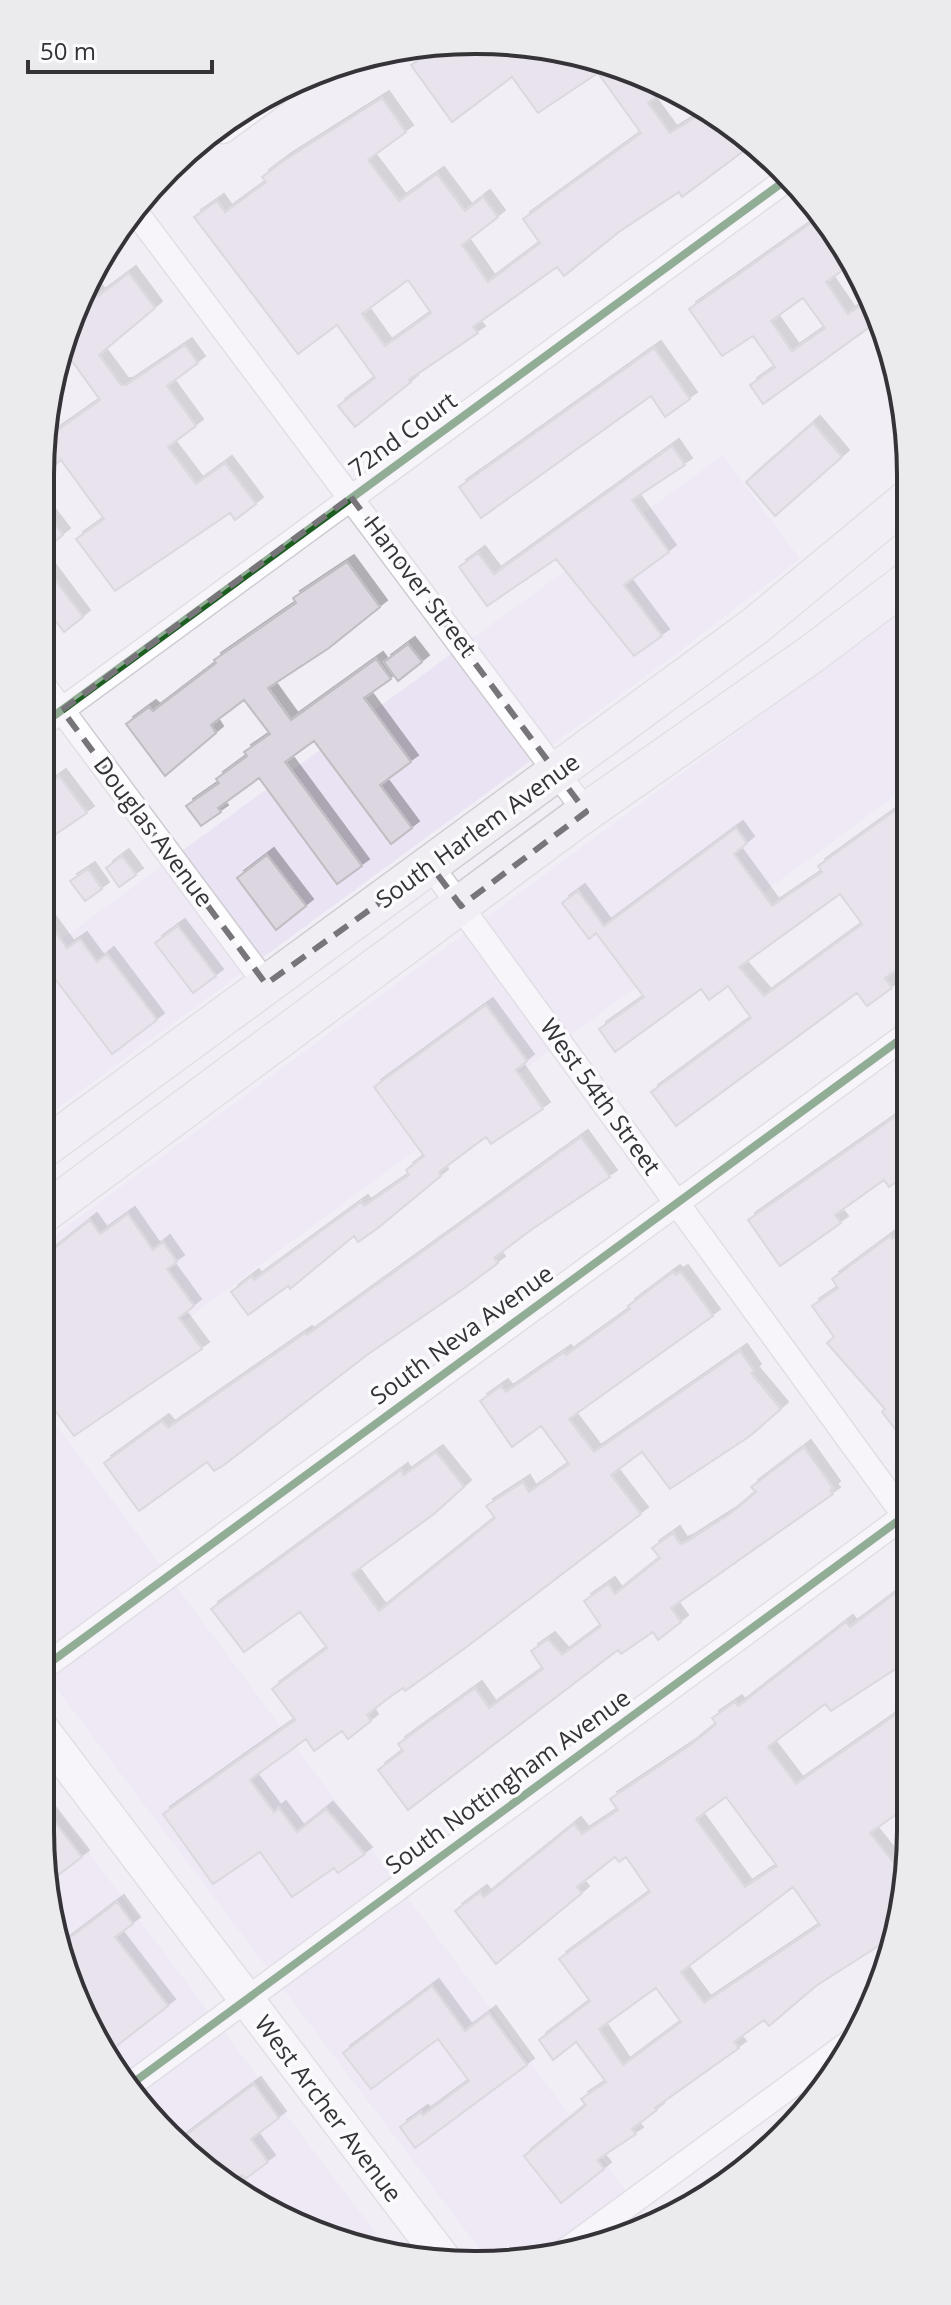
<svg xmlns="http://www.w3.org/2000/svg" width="951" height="2305" font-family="'Open Sans',sans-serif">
	<defs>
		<filter id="shadow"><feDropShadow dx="7" dy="-7" stdDeviation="0" flood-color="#0004"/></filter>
	</defs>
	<rect width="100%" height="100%" fill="#f2eef6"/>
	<path fill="#eae3f3" d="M723 455 800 559 672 657 40 1121V955Z
		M908 602V786L52 1419 650 2223 561 2257 487 2259 40 1667V1246L746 726Z
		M40 1788 390 2252 258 2207 148 2116 63 1970 40 1830Z"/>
	<path fill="#dcd6e1" stroke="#bfbcc2" stroke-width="2" fill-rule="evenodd" filter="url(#shadow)" d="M447 41 615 63 667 88 648 103 670 133 709 109 753 144 682 197 679 192 619 232 564 276 557 267 519 294 473 327 478 333 409 380 411 382 355 427 338 406 375 378 337 325 298 354 194 217 217 201 225 212 266 182 262 177 283 161 382 98 406 132 368 160 399 201 437 174 465 211 483 197 498 217 462 245 488 282 540 243 523 219 641 133 598 73 538 113 512 77 452 122 411 65ZM408 280 431 313 385 346 362 314Z
		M821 216 853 263 826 282 848 314 871 298 878 321 763 404 750 385 775 367 753 336 722 356 689 309ZM803 298 825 328 792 351 771 321Z
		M129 273 155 308 99 355 121 385H126L185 345 198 363 167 386 196 426 168 447 196 484 225 463 256 504 235 520 230 513 115 591 76 539 104 519 61 460 53 466 43 454 49 436 100 400 72 361 57 372 63 336 91 287 98 296Z
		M654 348 690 399 665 417 651 396 481 518 459 487Z
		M813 423 842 457 775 516 746 482Z
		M672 446 685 465 632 500 669 552 624 585 662 636 634 656 556 559 487 606 459 567 478 553 494 574Z
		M40 505 63 535 40 553Z
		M40 560 83 617 64 632 40 600Z
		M347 562 380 607 329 648 268 688 291 720 376 659 391 679 364 698 411 762 380 785 412 828 391 844 314 741 285 762 362 866 337 884 259 778 218 808 221 812 201 826 186 806 219 783 216 779 247 756 244 752 270 734 244 700 211 725 216 733 165 776 126 724 149 707 153 711 216 663 214 660 296 603 293 598Z
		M408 644 422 662 398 681 384 662Z
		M59 776 87 813 40 845V790Z
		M908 801 909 961 885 978 892 988 867 1006 857 993 676 1126 651 1092 751 1018 728 986 709 1000 701 989 615 1052 599 1029 644 997 596 933 589 939 562 903 578 891 604 926 736 828 747 843 734 854 772 906 822 872 818 866ZM840 894 862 924 764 996 739 967Z
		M267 855 306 906 276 930 237 878Z
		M122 856 136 875 119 887 106 868Z
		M88 869 102 889 85 901 70 881Z
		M40 911 67 948 80 939 97 962 107 954 157 1020 112 1054 40 959Z
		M178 926 216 976 193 993 155 943Z
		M486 1005 527 1061 516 1070 543 1109 491 1144 486 1137 439 1172 441 1176 378 1228 358 1242 354 1236 290 1289 288 1286 248 1315 231 1292 252 1276 254 1280 361 1202 364 1206 409 1175 406 1170 424 1156 374 1087Z
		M909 1107V1173L889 1187 884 1180 835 1215 841 1223 780 1266 748 1220Z
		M581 1137 610 1177 531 1230 494 1258 498 1263 466 1287 367 1355 224 1465 214 1471 207 1462 139 1511 104 1463 162 1421 168 1428 305 1333 307 1335Z
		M128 1214 153 1250 163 1242 177 1262 167 1269 194 1306 179 1318 202 1349 74 1436 54 1409 40 1419V1260L90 1220 100 1234Z
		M909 1227V1268L910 1448 882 1412 885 1409 827 1343 834 1337 812 1306 838 1288 832 1279 890 1236 892 1239Z
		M673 1272 676 1275 681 1272 713 1316 569 1419 594 1452 740 1351 754 1371 751 1373 781 1409 750 1436 670 1489 642 1452 611 1475 641 1514 464 1649 405 1691 403 1688 386 1700 367 1715 371 1721 348 1739 342 1731 314 1751 306 1739 250 1780 274 1812 279 1808 297 1832 326 1809 365 1854 338 1873 334 1868 292 1897 260 1852 213 1884 163 1814 295 1720 272 1689 327 1648 300 1612 244 1652 211 1609 401 1470 404 1475 436 1452 464 1487 434 1514 352 1574 379 1611 495 1518 486 1506 523 1482 529 1492 569 1464 541 1426 512 1447 480 1401 501 1386 506 1392 564 1352 566 1355 630 1309 628 1306Z
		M804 1447 833 1488 830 1491 833 1494 671 1608 681 1622 658 1640 653 1632 621 1654 618 1650 408 1810 378 1770 403 1751 398 1744 475 1688 489 1708 543 1669 531 1651 548 1639 562 1655 601 1626 584 1601 608 1584 615 1594 660 1558 652 1548 673 1533 680 1544 686 1542 731 1513 756 1492 751 1487Z
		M910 1582 911 1659 831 1711 825 1704 768 1747 796 1784 911 1704V1804L870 1833 894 1863 907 1854 894 1936 816 1986 769 2026 764 2020 734 2042 739 2048 655 2108 657 2110 632 2129 636 2134 597 2160 604 2169 561 2203 524 2156 586 2105 581 2099 606 2082 576 2042 553 2060 539 2040 590 2001 559 1959 650 1892 626 1857 619 1862 615 1857 577 1887 582 1893 496 1964 455 1911 480 1892 484 1897 574 1824 582 1834 618 1810 610 1799 689 1746 716 1724 712 1718 735 1702 738 1706 846 1622 850 1627ZM726 1797 777 1866 745 1887 696 1819ZM793 1887 820 1925 704 2003 681 1972ZM656 1988 681 2022 623 2065 599 2029Z
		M40 1803 82 1857 49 1882 40 1830Z
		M117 1902 133 1924 115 1937 168 2006 110 2051 63 1970 59 1946Z
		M432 1986 465 2031 489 2013 527 2065 415 2148 400 2127 421 2112 423 2115 469 2081 438 2039 371 2089 343 2053Z
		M254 2084 279 2118 251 2139 268 2162 245 2179 242 2175 230 2184 178 2141Z"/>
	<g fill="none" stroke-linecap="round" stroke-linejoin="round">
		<defs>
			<path id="minor" d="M223 131 289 83
				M135 211 586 812
				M40 681 266 984
				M40 726 790 177
				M431 866 910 1523
				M40 1670 909 1033
				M130 2085 910 1512
				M557 2257 849 2043"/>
			<path id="secondary" d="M40 1727 444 2260"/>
			<path id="primary" d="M40 1151 755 626 907 500
				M40 1216 576 819 813 653 908 581"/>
		</defs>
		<use href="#minor" stroke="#cecbd1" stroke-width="27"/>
		<use href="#secondary" stroke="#cecbd1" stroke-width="37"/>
		<use href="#primary" stroke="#ceccd0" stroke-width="41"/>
		<use href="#minor" stroke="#fdfcfe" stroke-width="24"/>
		<use href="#secondary" stroke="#fdfcfe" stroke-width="34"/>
		<use href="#primary" stroke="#f0eef3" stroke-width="38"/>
		<defs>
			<path id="cycleway" d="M40 726 790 177
				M40 1670 909 1033
				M130 2085 910 1512"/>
		</defs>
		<use href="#cycleway" stroke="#fbfafd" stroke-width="13"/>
		<use href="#cycleway" stroke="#1b5e20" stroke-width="8"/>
	</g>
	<path d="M0 0H951V2305H0ZM351 497 586 812 461 906 431 866 266 984 62 710Z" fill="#f2eef6" fill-opacity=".55" fill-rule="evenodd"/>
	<path fill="none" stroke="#77747a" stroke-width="6" stroke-dasharray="16 10" stroke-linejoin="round" d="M351 497 586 812 461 906 431 866 266 984 62 710Z"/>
	<g text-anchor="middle" stroke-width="7" stroke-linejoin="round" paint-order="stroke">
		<g font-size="24" fill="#353238" stroke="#fbfafd">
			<text transform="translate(403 435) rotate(-36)" y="8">72nd Court</text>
			<text transform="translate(420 587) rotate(53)" y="8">Hanover Street</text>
			<text transform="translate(478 831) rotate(-36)" y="8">South Harlem Avenue</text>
			<text transform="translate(153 832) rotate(53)" y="8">Douglas Avenue</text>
			<text transform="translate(600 1097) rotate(54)" y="8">West 54th Street</text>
			<text transform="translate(462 1335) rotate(-36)" y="8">South Neva Avenue</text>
			<text transform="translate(508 1782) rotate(-36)" y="8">South Nottingham Avenue</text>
			<text transform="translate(328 2109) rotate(53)" y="8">West Archer Avenue</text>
		</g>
	</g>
	<path d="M0 0H951V2305H0ZM475 54H476A421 421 0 0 1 897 475V1830A421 421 0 0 1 476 2251H475A421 421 0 0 1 54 1830V475A421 421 0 0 1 475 54Z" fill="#ebeaed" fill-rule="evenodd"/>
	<path fill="none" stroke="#353238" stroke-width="4" d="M475 54H476A421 421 0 0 1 897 475V1830A421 421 0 0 1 476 2251H475A421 421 0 0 1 54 1830V475A421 421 0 0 1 475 54Z"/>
	<path d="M28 60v12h184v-12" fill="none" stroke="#353238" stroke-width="4"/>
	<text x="40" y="60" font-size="24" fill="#353238" stroke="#fbfafd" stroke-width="6" paint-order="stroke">50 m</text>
</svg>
